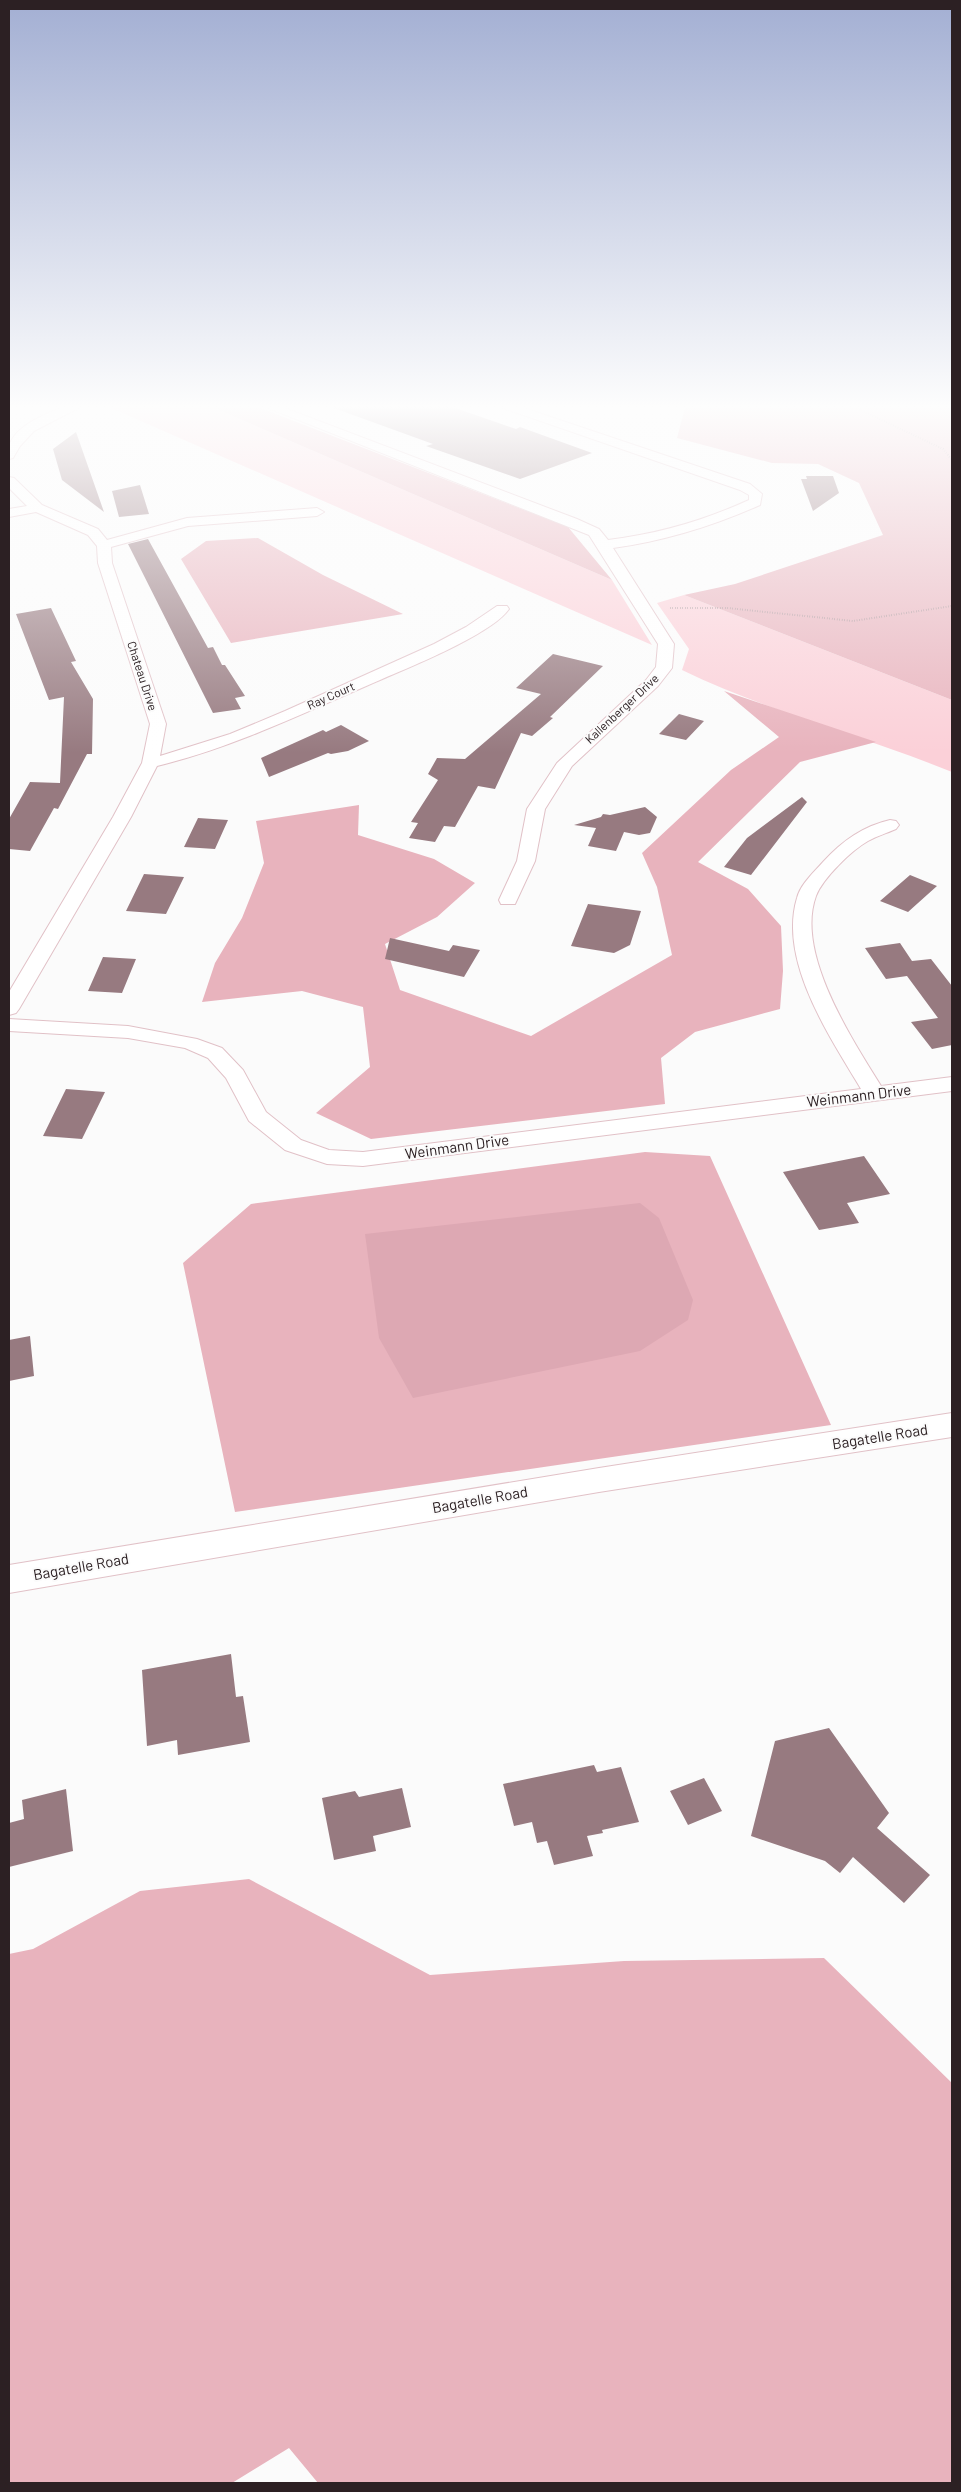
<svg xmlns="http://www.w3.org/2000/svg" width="961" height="2492" font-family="Barlow,sans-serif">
	<rect width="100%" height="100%" fill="#fbfbfb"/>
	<path fill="#fbd0d8" d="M102 404H205L612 580 652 645Z
		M684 595 952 700V772C863 736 769 712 682 670L689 649 657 603Z"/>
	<path fill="#e8b3bd" d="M205 404H250L568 527 612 580Z
		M686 404H952V700L684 595 735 584 883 535 859 483 818 464 772 463 677 438Z
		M258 538 323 575 403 614 231 643 181 559 206 541Z
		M724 691 876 742 800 762 698 862 748 889 781 926 783 971 780 1009 695 1032 661 1058 665 1104 371 1139 316 1113 370 1067 363 1007 302 991 202 1002 215 963 242 918 264 863 256 821 359 805 358 835 434 859 475 883 437 917 385 944 400 990 531 1036 672 955 657 887 642 853 731 770 779 737Z
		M645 1152 710 1156 831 1425 235 1512 183 1263 251 1204Z
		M249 1879 430 1975 624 1961 824 1958 952 2083V2483H318L289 2448 232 2483H9V1954L33 1949 140 1891Z"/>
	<path fill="#dda8b3" d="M640 1203 659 1218 693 1300 688 1320 640 1351 413 1398 379 1338 365 1234Z"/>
	<path fill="#977a80" d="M332 404H444L516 429 520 427 592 453 520 479 426 446 433 444 331 407Z
		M76 432 104 512 62 480 53 449Z
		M806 476H833L839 493 813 511 801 479H807Z
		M140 485 149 514 119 517 112 491Z
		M148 539 208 648 213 647 222 665H225L245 696 235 698 241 709 213 713 128 544Z
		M51 608 76 661 71 662 93 699 92 754H87L58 809 54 808 30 851 9 849V819L30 782 60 783 64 697 49 700 16 614Z
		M553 654 603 666 550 717 553 718 532 736 521 733 495 789 478 786 455 827 444 826 435 842 409 838 418 823 411 822 438 780 428 774 437 758 465 759 541 694 516 688Z
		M679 714 704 721 686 740 659 734Z
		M341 725 369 741 348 751 331 754 328 753 269 777 261 758 323 730 326 732Z
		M802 797 807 802 751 875 724 867 747 838Z
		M645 807 657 817 650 833 639 835 624 832 616 851 588 846 596 828 574 825 601 817 603 814 610 815Z
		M198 818 228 820 215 849 184 847Z
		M144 874 184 877 166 914 126 911Z
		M910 875 937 886 908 912 880 901Z
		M588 904 641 911 630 945 614 953 571 946Z
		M390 938 449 951 453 945 480 950 464 977 385 959Z
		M900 943 912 961 931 959 952 986V1045L932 1049 911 1022 938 1018 907 976 886 979 865 948Z
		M103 957 136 959 122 993 88 991Z
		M66 1089 105 1092 82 1139 43 1136Z
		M864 1156 890 1194 847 1203 859 1223 819 1230 783 1172Z
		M30 1336 34 1376 9 1381V1340Z
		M231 1654 236 1697 243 1696 250 1742 178 1755 177 1740 147 1746 142 1670Z
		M829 1728 889 1813 877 1828 930 1875 904 1903 853 1857 840 1873 825 1861 751 1836 775 1741Z
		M594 1765 597 1772 621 1767 639 1822 602 1830 603 1833 587 1836 593 1856 554 1865 547 1841 537 1843 532 1822 514 1826 503 1784Z
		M704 1778 722 1811 688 1825 670 1791Z
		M402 1788 411 1827 373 1836 376 1851 334 1860 322 1798 355 1791 359 1797Z
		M66 1789 73 1851 9 1867V1823L24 1819 22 1800Z"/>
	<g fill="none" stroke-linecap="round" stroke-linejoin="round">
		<defs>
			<path id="minor" d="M71 404H86L34 431 20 446 13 458 9 459C9 454 8 447 10 443 20 422 51 412 71 404Z
				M258 404H274L577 519 599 529 608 540C657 534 703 521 749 500V495L740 490 497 406 495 404H512L750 484 762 494 760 505C713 526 664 541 613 548L674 644 672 668 658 686 572 766 545 809 535 861 515 904H501L499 900 517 861 527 809 557 763 646 680 656 667 658 644 589 535Z
				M9 477 14 478 42 505 98 529 107 540 187 518 317 508 324 512 317 516 188 526 111 547 112 563 166 724 160 756 230 734 285 711 434 644 466 627 497 606H507L509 609C492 634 410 667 380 680 306 712 235 747 157 766L131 817 19 1009 16 1013 9 1015V992L113 817 142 763 150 724 98 563 97 546 88 535 36 512 9 517V509L27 506 9 488Z
				M890 820 896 821 899 825 896 829C887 833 877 836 868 841 852 850 823 878 816 896 795 953 852 1039 881 1086L952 1077V1091L363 1166 327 1164 285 1150 249 1121 226 1078 208 1058 185 1048 128 1038 9 1031V1019L128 1026 197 1039 222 1048 243 1070 266 1112 301 1140 329 1150 363 1152 861 1089C830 1037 778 961 797 898 800 885 814 872 823 862 842 841 863 826 890 820Z"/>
			<path id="tertiary" d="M952 1413V1437L599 1492 9 1593V1565L599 1468Z"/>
		</defs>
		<use href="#minor" stroke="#e1c1c7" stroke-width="2"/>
		<use href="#tertiary" stroke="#e1c1c7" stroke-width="2"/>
		<path stroke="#8b8486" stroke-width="2" stroke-dasharray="0.5 2" stroke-linecap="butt" d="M848 404 943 449 952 460
			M670 608H727L853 621 952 606"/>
		<use href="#minor" fill="#fff" fill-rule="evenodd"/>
		<use href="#tertiary" fill="#fff" fill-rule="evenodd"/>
	</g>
	<linearGradient id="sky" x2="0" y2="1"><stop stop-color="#a3afd3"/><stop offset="0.54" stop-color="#fdfdfd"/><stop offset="1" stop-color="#fdfdfd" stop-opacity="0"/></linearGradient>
	<rect width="961" height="753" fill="url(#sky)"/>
	<g text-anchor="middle" stroke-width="4" stroke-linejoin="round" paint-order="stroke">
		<g font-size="12" fill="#2c2023" stroke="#fbfbfb">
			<text transform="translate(142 676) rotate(72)" y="4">Chateau Drive</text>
			<text transform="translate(331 696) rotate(-24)" y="4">Ray Court</text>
			<text transform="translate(622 709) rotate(-43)" y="4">Kallenberger Drive</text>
		</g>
		<g font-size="15" fill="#2c2023" stroke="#fbfbfb">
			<text transform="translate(859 1096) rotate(-7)" y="5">Weinmann Drive</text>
			<text transform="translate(457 1147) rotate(-8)" y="5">Weinmann Drive</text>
			<text transform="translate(880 1437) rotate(-9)" y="5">Bagatelle Road</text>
			<text transform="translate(480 1500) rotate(-10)" y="5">Bagatelle Road</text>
			<text transform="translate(81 1567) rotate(-10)" y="5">Bagatelle Road</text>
		</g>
	</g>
	<rect width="961" height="2492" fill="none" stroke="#2c2023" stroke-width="20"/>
</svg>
